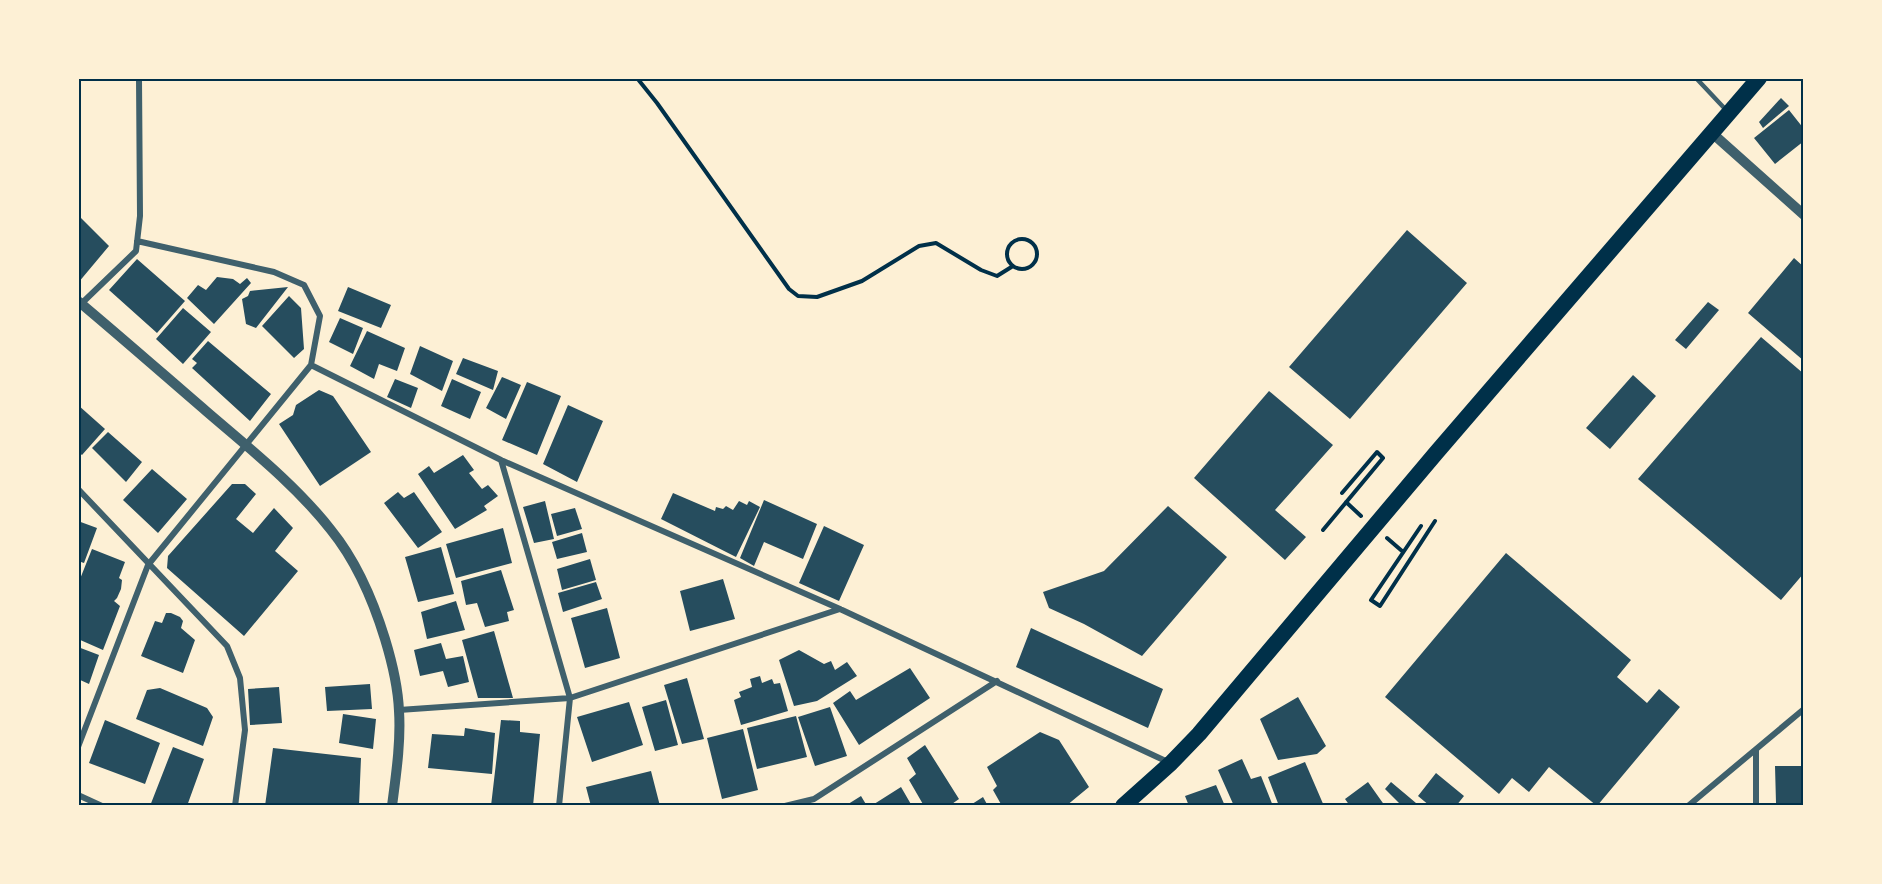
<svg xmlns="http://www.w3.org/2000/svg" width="1882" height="884" font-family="'Source Sans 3',sans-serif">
	<rect width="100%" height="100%" fill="#fdf0d5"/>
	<path fill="#264d5e" d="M1781 98 1789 106 1763 128 1759 122Z
		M1789 110 1804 129V141L1775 164 1754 138Z
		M78 215 109 246 78 283Z
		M1407 230 1467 283 1350 419 1289 367Z
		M1794 258 1804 267V361L1748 313Z
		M137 259 185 301 157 333 109 290Z
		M217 277 233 279 240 284 247 278 251 283 214 324 187 298 198 285 206 290Z
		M288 287 256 328 246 324 242 299 248 296 250 291Z
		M348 287 391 305 381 328 338 311Z
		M289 296 301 308 304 349 294 358 262 326Z
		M1708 302 1719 310 1686 349 1675 340Z
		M183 308 211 332 183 364 156 339Z
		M340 318 363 328 353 354 329 342Z
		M367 331 405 348 397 371 379 364 374 379 350 366Z
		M1761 337 1804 374V573L1781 600 1638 479Z
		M208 341 271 394 250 421 192 368 197 363 192 359Z
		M420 346 453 361 442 391 410 374Z
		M463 358 498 371 493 390 456 374Z
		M1633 375 1656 396 1610 449 1586 428Z
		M502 377 521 385 506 419 486 408Z
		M395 379 418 388 411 408 387 397Z
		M452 379 481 392 470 419 441 406Z
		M527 382 561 396 537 455 502 440Z
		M319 390 333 396 371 452 320 486 279 424 293 415 296 405Z
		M1269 391 1333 445 1275 510 1306 537 1285 560 1194 478Z
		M78 405 105 429 82 455 78 452Z
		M568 405 603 421 577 482 543 464Z
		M108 432 142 462 126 482 92 448Z
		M463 455 474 470 469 473 482 489 488 485 498 496 484 506 487 510 455 529 418 474 429 466 434 473Z
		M152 469 187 499 158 533 123 500Z
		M232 484H245L256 494 236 519 253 533 274 508 293 528 275 551 298 571 244 636 167 568 168 556Z
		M398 492 404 498 414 492 442 532 418 548 384 503Z
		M673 493 715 511 716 507 723 509 726 506 733 510 739 501 747 505 749 501 760 507 736 557 661 519Z
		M764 500 817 524 803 559 764 542 754 566 740 558Z
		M545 501 554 539 534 543 523 507Z
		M1168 506 1227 557 1142 656 1084 624 1049 608 1043 592 1104 571Z
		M575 508 582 529 557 536 551 514Z
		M78 521 97 528 84 563 78 561Z
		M824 526 864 545 839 601 799 583Z
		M503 528 512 563 456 578 446 544Z
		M582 533 587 552 557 559 552 542Z
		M441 547 454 594 418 602 405 557Z
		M92 549 125 562 119 578 122 580 121 589 117 598 114 601 120 606 103 650 78 639V584Z
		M1506 553 1631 660 1617 677 1647 703 1659 689 1680 707 1597 806 1549 767 1529 792 1512 778 1499 794 1385 697Z
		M590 559 596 580 562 590 557 569Z
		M501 570 514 610 507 612 509 621 485 627 477 603 466 605 461 581Z
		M723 579 735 619 690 631 680 591Z
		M596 582 602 599 563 612 558 593Z
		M456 601 465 630 427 639 421 612Z
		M607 608 620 658 585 668 571 618Z
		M166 613H171L180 617 183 621 181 628 195 640 183 673 141 656 155 621 162 623Z
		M1031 628 1163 689 1148 728 1016 667Z
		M494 631 513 698H478L462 640Z
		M441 643 446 659 463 656 469 682 448 687 443 671 420 676 414 650Z
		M78 647 99 655 89 684 78 679Z
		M799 650 824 664 831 661 835 670 847 662 857 676 817 701 794 706 779 660Z
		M910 668 930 698 859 745 833 703 850 691 856 700Z
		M760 676 762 683 772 679 774 684 780 683 788 711 741 725 734 700 741 697 739 692 752 687 750 679Z
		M687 678 704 739 682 744 664 685Z
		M370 684 372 709 327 711 325 687Z
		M279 687 282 723 250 725 248 689Z
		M160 688 207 708 213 717 203 746 136 719 147 690Z
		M1298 697 1326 746 1317 754 1278 760 1260 719Z
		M666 700 678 745 655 751 642 707Z
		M629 702 643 745 592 762 577 717Z
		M830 707 847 756 815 766 798 717Z
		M343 714 376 719 373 749 339 743Z
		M796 716 807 757 757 769 747 728Z
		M105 720 160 743 145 784 89 763Z
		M501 720 520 721V732L540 734 533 806H491Z
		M465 728 495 733 492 774 428 768 432 734 464 736Z
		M743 729 758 790 722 799 707 738Z
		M1040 732 1059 740 1089 787 1066 806H1002L993 790 997 786 987 767Z
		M925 745 959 799 949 806H924L909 780 916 774 907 758Z
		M173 747 204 759 187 806H150Z
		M273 748 361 758 359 806H265Z
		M1242 759 1251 779 1261 776 1273 806H1234L1218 770Z
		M1305 762 1324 806H1279L1268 777Z
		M1775 766H1804V803H1776Z
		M651 771 660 806H591L586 787Z
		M1436 773 1464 796 1456 806H1430L1418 796Z
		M1368 782 1385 806H1350L1345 799Z
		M1391 782 1416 803 1414 806H1402L1385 789Z
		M1216 785 1225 806H1189L1185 796Z
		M901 787 912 806H871Z
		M861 796 867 806H845Z
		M983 797 988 806H969Z"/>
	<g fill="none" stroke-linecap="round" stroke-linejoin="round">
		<path stroke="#003049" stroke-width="4" d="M637 78 657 103 789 289 798 296 817 297 862 281 919 246 936 243 981 270 997 276 1013 266
			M1007 254a15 15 0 1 1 30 0a15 15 0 1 1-30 0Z
			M1346 502 1361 516
			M1421 526 1371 600 1380 606 1435 521
			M1323 530 1383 458 1377 452 1342 493
			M1387 538 1402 551"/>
		<path stroke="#3f606c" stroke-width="4.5" d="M1696 78 1727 111"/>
		<path stroke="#3f606c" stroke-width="6" d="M137 241 274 272 304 285 320 316 311 365
			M81 304 136 251 140 216 139 78
			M501 460 570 698 559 806
			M78 489 227 646 240 678 245 730 235 806
			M399 710 570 698 840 609
			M78 747 148 565 311 365 501 460 840 609 1170 763
			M1756 750V806
			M78 795 102 806
			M785 806 814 799 997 681
			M1688 806 1804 709"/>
		<path stroke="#3f606c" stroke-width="10" d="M1712 133 1804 215
			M78 301C121 337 163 374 206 411 249 448 296 485 331 530 357 562 373 600 385 639 392 662 398 687 399 711 401 742 396 775 392 806"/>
		<path stroke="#003049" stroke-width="16" d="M1123 806 1171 763 1199 734 1436 453 1759 78"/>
	</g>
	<rect width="1882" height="884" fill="none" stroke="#fdf0d5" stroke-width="159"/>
	<rect x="80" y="80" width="1722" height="724" fill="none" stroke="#003049" stroke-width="2"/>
</svg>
